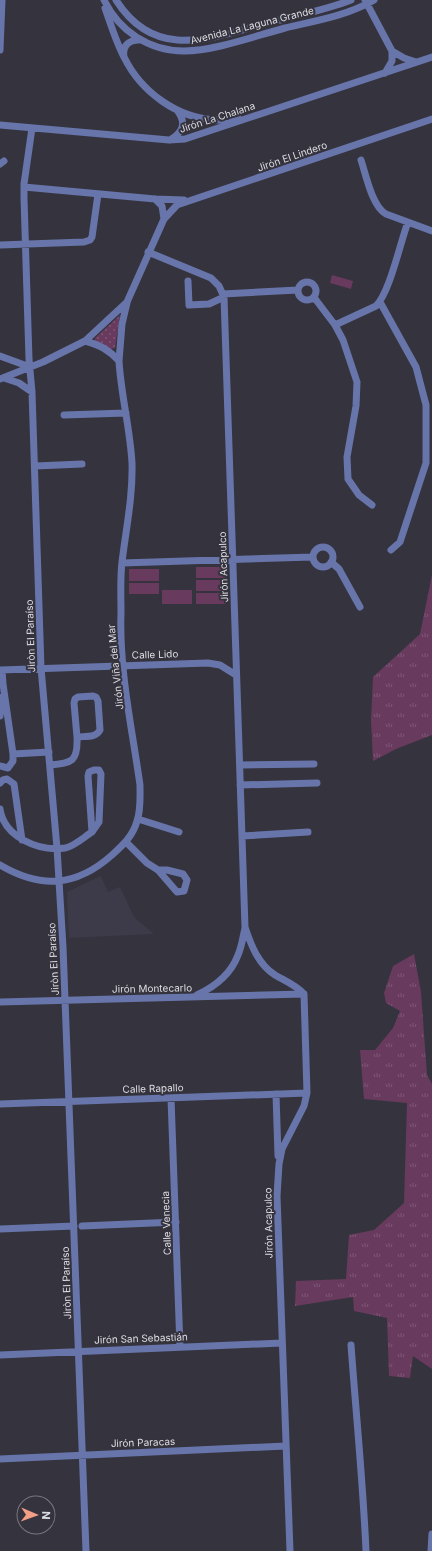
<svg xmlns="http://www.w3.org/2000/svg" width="432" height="1551" font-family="Inter,sans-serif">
	<defs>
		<pattern id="grass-tufts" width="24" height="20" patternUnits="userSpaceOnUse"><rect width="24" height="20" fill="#683a5e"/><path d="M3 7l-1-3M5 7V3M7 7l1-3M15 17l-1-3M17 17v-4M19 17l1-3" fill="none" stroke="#7d5675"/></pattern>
		<pattern id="park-dots" width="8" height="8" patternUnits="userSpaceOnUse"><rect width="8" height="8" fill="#683a5e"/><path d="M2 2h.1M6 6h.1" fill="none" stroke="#7d5675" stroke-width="1.8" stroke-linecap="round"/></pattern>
	</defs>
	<rect width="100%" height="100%" fill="#35333d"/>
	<path fill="#3d3a4a" d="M101 876 108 892 120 887 134 917 154 934 69 938 67 892Z"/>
	<path fill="url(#grass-tufts)" d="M432 575V735L396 749 373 761 371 720 373 677 420 634Z
		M414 954 421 992 427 1075 432 1084V1369L413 1356 410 1378 389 1376 387 1318 354 1311 353 1297 295 1306 296 1281 346 1279 349 1235 374 1230 404 1203 407 1103 364 1099 360 1050H375L393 1028 400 1011 386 1003 384 993 393 966Z"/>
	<path fill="url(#park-dots)" d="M120 315 115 348 111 349 95 342V338Z"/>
	<path fill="#683a5e" d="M332 275 353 281 351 289 330 283Z
		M196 567H226V578H196Z
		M129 569H159V581H129Z
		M196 580H226V591H196Z
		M129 583H159V594H129Z
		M162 590H192V604H162Z
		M196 593H226V604H196Z"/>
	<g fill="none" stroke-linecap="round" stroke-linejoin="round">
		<path stroke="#6775aa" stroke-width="7" d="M104 0C119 31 149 51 184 51 214 51 255 36 285 28 314 21 347 16 374 0
			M116 0C156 63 213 37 272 22 298 15 326 10 351 0
			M365 0 392 51V61L385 73
			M105 8C111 25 116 42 124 57 141 92 178 119 217 120 224 120 231 119 238 118
			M0 50 2 0
			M392 51 404 58 416 62
			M124 57C122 45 130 39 141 40
			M0 125 169 140 185 139 432 57
			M32 128 24 184V198L29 359 32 392 41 668 57 848 63 947 86 1551
			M170 140C183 132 187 123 177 110
			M361 160C366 175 372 206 386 214L432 231
			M0 164 4 161
			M24 187 155 199 184 200
			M155 199 162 206 164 219
			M0 245 84 242 90 240 92 237 98 194
			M148 252 211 278 219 286 224 297 245 927C251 945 258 964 275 975 285 981 296 985 304 994L307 1093 304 1106 282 1149 279 1164 277 1196 290 1551
			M188 281 189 305 209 304 224 297
			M298 291a9 9 0 1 1 18 0a9 9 0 1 1-18 0Z
			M223 294 298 290
			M313 298 316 300 335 325 343 340 357 382 356 406 347 457 348 479 359 495 372 505
			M380 302 416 367 426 405V463L400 542 391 550
			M335 325 376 306C390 292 400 243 408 222
			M0 356 30 367
			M119 361 122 324 127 303
			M4 378 19 383 32 392
			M0 379 43 362 85 341 127 302 164 219 177 205 432 119
			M64 415 126 413
			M35 466 82 464
			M313 557a10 10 0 1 1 20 0a10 10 0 1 1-20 0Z
			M331 562 339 569 360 607
			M122 563 313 557
			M0 670 208 663 220 665 236 675
			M93 696 96 697 98 701 100 730C96 738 85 736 77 737L74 703 75 699 78 697Z
			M0 716 2 697
			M13 754 49 752
			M50 765C73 763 78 761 77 737
			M240 765 314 764
			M0 766 8 768 13 761V754L3 684 2 670
			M94 770H99L101 774 99 822 92 832 88 776 89 772Z
			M0 783 3 780 7 779 14 784 22 840
			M240 785 317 783
			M0 809C4 837 39 852 65 848 75 846 84 837 92 832
			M138 819 179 832
			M242 836 308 832
			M126 842 147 863 158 870 177 892 184 891 187 880 183 874 167 870H158
			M0 865C41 889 76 887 112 855 123 845 133 836 137 821 141 810 140 797 140 785 132 728 119 670 121 613 121 596 120 579 122 562 126 529 133 496 132 463 130 428 121 395 119 361 109 350 100 345 85 341
			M197 995C214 987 231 974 238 955 242 946 243 936 245 928
			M0 1002 304 994
			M276 1094 278 1156
			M171 1098 180 1347
			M0 1104 307 1093
			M82 1226 176 1222
			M0 1229 74 1226
			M351 1345C356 1414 363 1482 366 1551
			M0 1355 282 1343
			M0 1459 286 1446
			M431 1551 432 1534"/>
	</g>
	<g text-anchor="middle" stroke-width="4" stroke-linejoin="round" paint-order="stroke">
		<g font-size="10" fill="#dddce3" stroke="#35333d">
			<text transform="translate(252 25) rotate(-14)" y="4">Avenida La Laguna Grande</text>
			<text transform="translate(217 117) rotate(-18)" y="4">Jirón La Chalana</text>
			<text transform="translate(292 156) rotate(-19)" y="4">Jirón El Lindero</text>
			<text transform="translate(223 567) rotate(-92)" y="4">Jirón Acapulco</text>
			<text transform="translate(30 636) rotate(-92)" y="4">Jiròn El Paraíso</text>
			<text transform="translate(155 654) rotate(-2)" y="4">Calle Lido</text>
			<text transform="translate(115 667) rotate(-96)" y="4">Jirón Viña del Mar</text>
			<text transform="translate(53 959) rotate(-93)" y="4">Jiròn El Paraíso</text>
			<text transform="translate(152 988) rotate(-1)" y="4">Jirón Montecarlo</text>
			<text transform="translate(153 1088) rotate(-2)" y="4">Calle Rapallo</text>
			<text transform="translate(166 1223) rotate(-92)" y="4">Calle Venecia</text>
			<text transform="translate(268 1223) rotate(-91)" y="4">Jirón Acapulco</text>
			<text transform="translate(66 1283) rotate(-92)" y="4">Jiròn El Paraíso</text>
			<text transform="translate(141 1338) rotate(-2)" y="4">Jirón San Sebastián</text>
			<text transform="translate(143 1442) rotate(-2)" y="4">Jirón Paracas</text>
		</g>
	</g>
	<g transform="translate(36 1515) rotate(92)"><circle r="19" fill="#35333d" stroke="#78777f"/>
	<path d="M0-3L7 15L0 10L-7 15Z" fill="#f39f85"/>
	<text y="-6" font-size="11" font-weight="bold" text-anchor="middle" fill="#dddce3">N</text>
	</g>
</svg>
